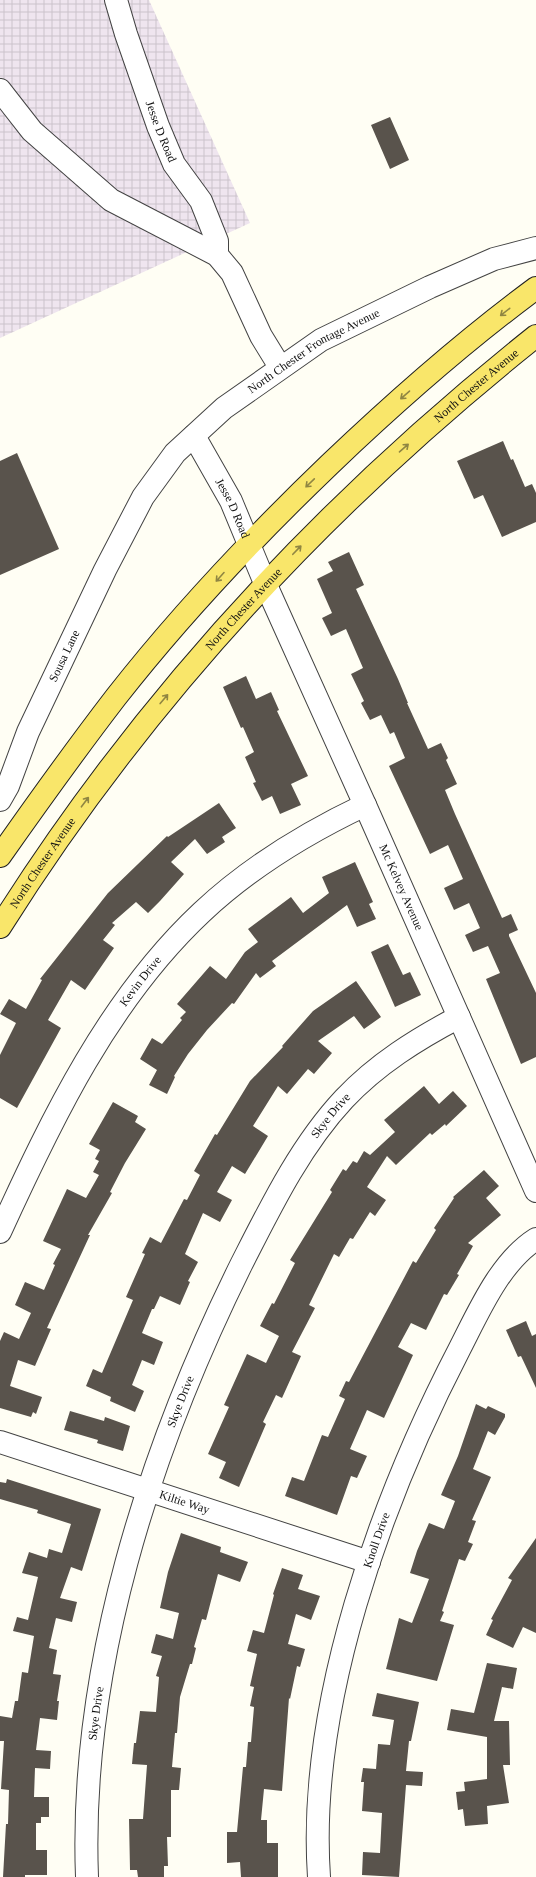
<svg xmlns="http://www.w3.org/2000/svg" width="536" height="1877" font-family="'Times New Roman',serif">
	<defs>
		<pattern id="industrial-grid" width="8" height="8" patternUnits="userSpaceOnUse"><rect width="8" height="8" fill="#efe5ef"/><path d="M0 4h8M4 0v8" fill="none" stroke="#ccc3cc"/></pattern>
	</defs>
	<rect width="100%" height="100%" fill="#fffef4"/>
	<path fill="url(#industrial-grid)" d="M0 0H149L250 223 0 338Z"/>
	<path fill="#59534c" d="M390 117 409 160 390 169 371 125Z
		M503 441 511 460 513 459 525 487 532 484 536 493V522L502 537 483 495 474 499 457 461Z
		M17 453 59 549 0 575V461Z
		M349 552 364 585 356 589 398 679 408 703H407L428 749 441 743 448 758 446 760 457 784 445 790 455 814 502 918 511 914 518 930 509 934V936L536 993V1057L521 1064 486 979 500 973 488 946 473 952 465 935 480 928 469 903 454 910 444 888 463 879 448 845 430 854 389 766 405 758 394 732 390 734 381 715 370 720 361 703 364 701 351 674 363 668 346 629 331 636 322 618 332 613 317 579 333 571 328 562Z
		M246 676 256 699 271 692 279 710 277 711 308 776 291 784 301 805 280 814 272 796 262 801 253 783 256 782 245 757 254 752 243 727 241 728 223 687Z
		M219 803 236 828 222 837 225 842 207 854 195 839 171 862 184 874 160 901 148 913 136 902 112 923 115 925 103 940 114 948 85 990 71 980 48 1020 61 1028 17 1108 0 1098V1055L16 1023 0 1014 9 999 26 1009 42 980 40 979 108 893 167 836 168 837Z
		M355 862 373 902 369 904 376 919 357 927 347 905 272 961 276 966 260 978 256 973 234 1004 232 1003 207 1030 188 1054 174 1076 175 1077 167 1094 149 1085 157 1070 140 1059 152 1038 162 1044 182 1020 180 1018 186 1012 177 1004 210 966 226 979 245 952 258 942 248 929 291 897 303 913 329 893 322 877Z
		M388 944 403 975 410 972 421 995 395 1007 371 952Z
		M356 981 381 1017 364 1029 354 1016 318 1041 332 1053 314 1074 308 1069 287 1094 278 1086 253 1126 268 1136 245 1174 232 1166 217 1192 232 1200 220 1222 203 1213 185 1254 198 1262 188 1281 190 1282 180 1305 160 1296 154 1309H152L142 1333 163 1342 154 1365 142 1360 132 1385 144 1391 135 1412 110 1401 111 1397 86 1386 93 1369 102 1373 133 1300 126 1297 145 1254 142 1253 150 1237 161 1243 184 1199 187 1200 200 1175 194 1171 215 1134 217 1135 250 1081 283 1047 282 1046 313 1011Z
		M424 1086 439 1104 453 1091 467 1106 446 1126 445 1124 432 1135 430 1133 396 1165 387 1156 367 1187 386 1200 375 1216 370 1212 353 1239 350 1238 339 1257 334 1254 309 1305 315 1308 292 1352 301 1356 282 1398 276 1395 263 1422 266 1424 239 1487 219 1478 226 1462 208 1454 229 1407 224 1405 247 1354 266 1363 279 1336 260 1326 272 1303 274 1304 295 1263 290 1260 332 1192 330 1190 343 1169 346 1171 353 1161 357 1163 364 1151 370 1155 395 1132 384 1120Z
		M113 1102 138 1116 135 1122 146 1129 125 1163 110 1192 112 1193 88 1235H90L47 1328 51 1329 35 1366 18 1360 10 1386 42 1397 36 1414 33 1412 31 1417 0 1408V1341L4 1332 19 1339 31 1313 15 1305 25 1282 44 1290 55 1265 53 1264 61 1249 43 1241 67 1189 86 1198 99 1175 93 1172 99 1161 95 1159 100 1150 89 1144Z
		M484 1170 499 1186 486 1198 501 1215 468 1243 473 1246 457 1274 459 1275 447 1295 444 1294 426 1330 411 1323 398 1347 413 1355 384 1418 367 1410 350 1449 367 1456 357 1478 351 1476 337 1515 285 1496 292 1477 304 1481 322 1435 328 1437 345 1399 339 1396 346 1381 349 1382 413 1261 416 1263 422 1253 436 1230 434 1228 454 1198 453 1197Z
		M526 1321 532 1336 536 1334V1388L521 1356 518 1357 506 1330Z
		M476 1404 486 1409 488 1406 505 1414V1417L495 1435 488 1431 473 1469 491 1477 472 1520 476 1521 468 1542 473 1544 465 1561 459 1559 442 1611 444 1612 440 1621 454 1625 437 1681 386 1669 399 1618 412 1623 429 1579 410 1573 417 1551 429 1523 444 1529 455 1501 441 1495 458 1456Z
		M70 1411 104 1421 105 1417 130 1426 123 1451 97 1443 98 1440 64 1430Z
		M7 1479 101 1509 82 1571 71 1567 60 1598 77 1602 72 1622 56 1618 49 1648 57 1650 53 1674 61 1675 57 1701H59L57 1720 40 1718 36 1750 51 1751 50 1769 35 1768 34 1797H49V1817H41V1823H36V1850H47V1875H25V1877H3L6 1824H8L9 1790 1 1789 4 1741H0V1716L12 1718 15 1701H18L22 1672 28 1673 34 1636 13 1631 17 1617 28 1620 38 1577 22 1573 29 1552 47 1558 49 1549 62 1553 71 1524 37 1513 38 1510 0 1499V1482L6 1483Z
		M181 1533 221 1547 220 1552 248 1562 240 1582 218 1574 206 1620 202 1619 194 1647 196 1648 192 1664H190L180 1697 177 1733H175L172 1767 181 1768 179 1790H171V1837H167L168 1866H164V1877H138L137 1870H130L129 1819H143L147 1765 132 1764 134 1743H136L140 1711 156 1712 159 1677 156 1676 162 1656 151 1653 156 1634 173 1639 179 1613 160 1608 168 1572Z
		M536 1538V1633L523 1627 513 1648 486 1635 493 1620 491 1619 512 1580 508 1578Z
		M282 1568 303 1575 298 1589 320 1596 311 1620 296 1614 288 1644 305 1649 300 1667 297 1666 290 1699 289 1698 282 1791 264 1789 261 1820H267V1843H278V1877H241L240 1862 227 1863V1832H237L243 1767H246L248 1742H251L254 1707 250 1706 254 1687 250 1686 257 1654 247 1651 253 1630 264 1633 274 1595 273 1594Z
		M487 1663 517 1668 513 1689 502 1687 494 1721H509L510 1765H503L509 1803 487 1806 488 1824 465 1826 463 1809 458 1810 456 1792 465 1791 464 1782 487 1779V1737L447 1730 451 1709 474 1713Z
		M377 1693 419 1702 411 1741H409L406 1771 423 1772 422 1786 406 1785 399 1877 362 1875 363 1852 380 1853 382 1813 362 1811 364 1782H361L363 1768 376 1769 378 1744 390 1745 394 1720 372 1716Z"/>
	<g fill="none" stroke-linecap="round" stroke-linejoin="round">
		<defs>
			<g id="minor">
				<path id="s1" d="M116 0 126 34 158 126 174 164 201 201 217 241V255"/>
				<path d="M0 90 32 131 111 200 217 255 232 273 261 336 280 367"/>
				<path id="s2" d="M194 436 231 501 265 583 365 805 536 1191"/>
				<path id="s3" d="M0 800 8 786 28 732 105 570 143 497 175 453 224 408 321 340 430 287 494 259 536 248"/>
				<path id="s4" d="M0 1232C52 1118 109 999 202 912 250 867 306 833 365 805"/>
				<path id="s5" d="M0 1442 369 1562"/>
				<path id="s6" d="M87 1877C79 1668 149 1451 241 1265 270 1208 300 1146 344 1099 377 1064 417 1039 459 1017"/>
				<path id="s7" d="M319 1877C307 1704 381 1500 460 1348 479 1311 500 1262 536 1239"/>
			</g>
			<g id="major">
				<path d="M0 856C38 802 76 749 116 697 181 614 254 537 329 465 395 402 463 342 536 288"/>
				<path id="s8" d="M0 927C143 700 326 503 536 336"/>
			</g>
		</defs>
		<use href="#minor" stroke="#434343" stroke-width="24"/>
		<use href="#major" stroke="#212121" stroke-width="24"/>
		<use href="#minor" stroke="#fff" stroke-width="22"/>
		<use href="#major" stroke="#f9e66a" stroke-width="22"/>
	</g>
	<defs><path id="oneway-shaft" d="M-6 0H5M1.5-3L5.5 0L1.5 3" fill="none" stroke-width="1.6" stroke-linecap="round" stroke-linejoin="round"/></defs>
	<g stroke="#908642">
		<use href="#oneway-shaft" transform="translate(505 312) rotate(142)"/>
		<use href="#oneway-shaft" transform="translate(405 395) rotate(139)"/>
		<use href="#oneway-shaft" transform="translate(404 448) rotate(-41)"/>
		<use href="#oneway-shaft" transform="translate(310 483) rotate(136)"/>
		<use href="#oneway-shaft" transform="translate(297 550) rotate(-46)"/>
		<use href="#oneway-shaft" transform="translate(220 577) rotate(132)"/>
		<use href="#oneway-shaft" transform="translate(164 699) rotate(-50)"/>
		<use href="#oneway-shaft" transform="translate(85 802) rotate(-53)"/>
	</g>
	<g text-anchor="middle" stroke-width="4" stroke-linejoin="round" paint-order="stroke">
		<g font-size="12" fill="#101010" stroke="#fff">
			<text dy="4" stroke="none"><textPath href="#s1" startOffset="139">Jesse D Road</textPath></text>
			<text dy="4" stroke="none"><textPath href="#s3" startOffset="563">North Chester Frontage Avenue</textPath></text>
			<text dy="4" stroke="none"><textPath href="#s8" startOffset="724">North Chester Avenue</textPath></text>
			<text dy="4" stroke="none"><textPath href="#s2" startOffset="82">Jesse D Road</textPath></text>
			<text dy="4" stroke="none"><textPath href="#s8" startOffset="401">North Chester Avenue</textPath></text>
			<text dy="4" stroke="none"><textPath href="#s3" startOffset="158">Sousa Lane</textPath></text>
			<text dy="4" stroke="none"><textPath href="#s8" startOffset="77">North Chester Avenue</textPath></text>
			<text dy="4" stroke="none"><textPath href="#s2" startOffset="497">Mc Kelvey Avenue</textPath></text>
			<text dy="4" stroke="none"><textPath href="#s4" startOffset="288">Kevin Drive</textPath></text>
			<text dy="4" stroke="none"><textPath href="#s6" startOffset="812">Skye Drive</textPath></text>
			<text dy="4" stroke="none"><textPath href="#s6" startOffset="488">Skye Drive</textPath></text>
			<text dy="4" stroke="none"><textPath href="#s5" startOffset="194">Kiltie Way</textPath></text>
			<text dy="4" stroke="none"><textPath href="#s7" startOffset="344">Knoll Drive</textPath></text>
			<text dy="4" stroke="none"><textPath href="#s6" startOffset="164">Skye Drive</textPath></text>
		</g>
	</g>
</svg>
